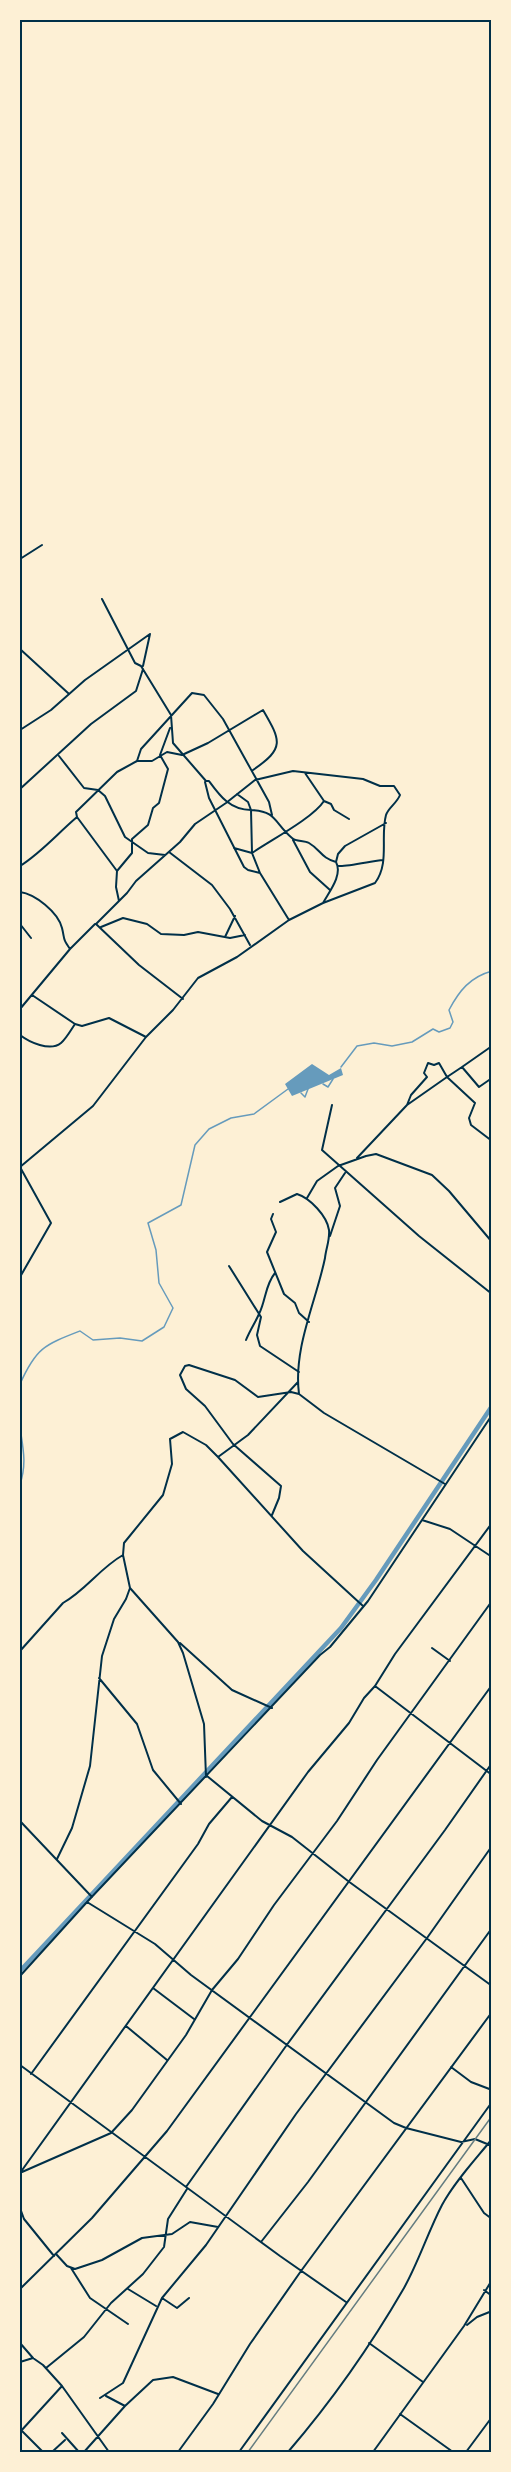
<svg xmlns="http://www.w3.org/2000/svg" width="511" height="2472" font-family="Signika,sans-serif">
	<rect width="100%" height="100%" fill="#fdf0d5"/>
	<path fill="#669bbc" d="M312 1064 329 1075 341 1068 343 1075 292 1096 285 1084Z"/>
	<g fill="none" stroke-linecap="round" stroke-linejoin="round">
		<path stroke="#669bbc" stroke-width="1.5" d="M341 1067 357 1046 374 1043 392 1046 412 1042 433 1029 439 1032 450 1028 453 1022 449 1010C459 991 470 977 492 971
			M323 1084 328 1087 333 1079
			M301 1093 305 1097 308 1089
			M20 1384C36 1348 44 1345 80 1331L93 1340 120 1338 142 1341 164 1327 173 1308 159 1283 156 1250 148 1223 181 1205 195 1145 209 1129 231 1118 254 1114 288 1089
			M20 1428C23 1448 27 1464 20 1484"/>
		<path stroke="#669bbc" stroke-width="4.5" d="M20 1971 341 1628 376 1580 492 1406"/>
		<path stroke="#003049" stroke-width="2" d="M20 559 42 545
			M102 599 135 663 141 666 171 715 173 743 206 781H209C220 796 230 810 251 810L252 853
			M20 649 68 693
			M143 666 150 634
			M20 724V730L51 710 85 680 150 634
			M59 756 84 788 98 790 105 796 125 837 148 853 165 855
			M137 761H152L167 752 182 755 208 743 263 710C281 741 285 748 253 770
			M205 782 209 798 244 867 248 870 260 873
			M20 789 91 724 136 691 143 669
			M237 794 248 802 251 810C277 811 274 823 292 838 296 842 304 840 309 843 321 850 321 858 336 862
			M324 801 331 804 334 810 349 819
			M293 840 310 872 330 890
			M234 848 252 853 260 873 289 920
			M169 852 212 885 230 909 250 945
			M252 853C271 840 313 818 324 801L305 773
			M20 866C41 853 58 833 77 817
			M339 866C345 867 373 861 383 860
			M117 871 132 853V839L148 825 153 808 159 803 168 769 160 755 170 728
			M20 892C35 894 58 912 62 928 65 940 62 937 70 949
			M119 901 116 887 117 871 77 817 76 812 117 772 137 761 141 749 192 693 204 695 223 719 269 802 272 815
			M323 903C329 892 343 875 336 862L338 854 345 846 386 823
			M20 924 31 938
			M101 927 123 918 147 924 161 934 184 935 198 932 230 938 245 935
			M225 937 235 916
			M32 995 75 1024 82 1026 109 1018 146 1037
			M20 1009 70 949 95 924
			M20 1035C29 1042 50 1052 61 1043 66 1039 71 1030 75 1024
			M492 1046 462 1067 479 1087 492 1078
			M462 1067 447 1077 407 1105 411 1095 427 1077 424 1073 428 1063 434 1065 439 1063 447 1077 475 1103 469 1118 471 1125 492 1141
			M332 1105 322 1150 419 1236 492 1294
			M357 1158 407 1105
			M20 1167 93 1106 146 1037 173 1010 198 978 237 957 289 920 323 903 375 883C390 863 380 837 386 815 388 808 397 803 400 795L394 786H380L363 779 293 771 255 780 226 803 195 824 180 842 136 881 127 893 96 924 139 965 183 999
			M20 1167 51 1223 20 1277
			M307 1198 317 1181 338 1166 366 1156 376 1154 432 1175 449 1191 492 1242
			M280 1202 297 1194C310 1198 327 1216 329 1230 330 1240 326 1248 325 1258 316 1302 293 1348 299 1394L324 1413 445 1484
			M273 1214 271 1219 276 1232 267 1252 284 1294 295 1303 299 1313 309 1322
			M330 1236 340 1206 335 1188 345 1173
			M229 1266 261 1317 257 1335 260 1346 299 1372
			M246 1340C250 1330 255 1323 259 1314 266 1300 265 1285 275 1273
			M218 1457 248 1435 298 1382
			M272 1515 279 1498 281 1486 233 1444 205 1406 186 1389 180 1375 185 1366 189 1365 235 1380 258 1397 291 1392 299 1394
			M422 1520 450 1529 492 1557
			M180 1643 232 1690 272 1708
			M432 1648 450 1661
			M20 1651 63 1603C86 1590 100 1568 123 1555
			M99 1678 137 1724 153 1770 181 1804
			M375 1686 492 1775
			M207 1776 262 1821 292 1837 348 1881 492 1986
			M206 1777 204 1724 183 1653 178 1642 130 1588 123 1555 124 1543 163 1495 172 1464 170 1439 183 1432 206 1445 218 1457 303 1551 363 1606
			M20 1821 92 1897
			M57 1859 72 1828 90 1766 102 1656 114 1619 126 1599 130 1588
			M87 1902 320 1655 330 1647 368 1601 492 1415
			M20 1976 87 1902 155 1944 191 1975 394 2123 406 2128 461 2142 475 2139 492 2146
			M153 1988 194 2019
			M126 2026 167 2060
			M20 2065 280 2256 346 2302
			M451 2067 471 2082 492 2090
			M31 2074 198 1844 209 1824 232 1797
			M22 2172 111 2133 132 2110 186 2035 212 1990 238 1959 274 1905 337 1821 377 1760 492 1601
			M20 2173 308 1772 349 1723 364 1698 375 1686 395 1654 492 1523
			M461 2178 484 2213 492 2219
			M186 2187 286 2046 445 1830 492 1763
			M20 2208 24 2219 54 2256
			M261 2242 308 2182 492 1928
			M56 2254 67 2266 75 2269 102 2260 142 2238 172 2234 190 2222 218 2227
			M71 2268 90 2298 128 2324
			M20 2289 92 2218 167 2131 492 1685
			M128 2289 156 2306
			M484 2290 492 2296
			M162 2298 177 2308 189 2298
			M467 2325 477 2317 492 2311
			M20 2343 33 2358
			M369 2343 423 2382
			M20 2362 33 2358 43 2365 62 2386 109 2452
			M46 2368 84 2337 111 2303 143 2274 164 2247 168 2219 187 2189
			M106 2396 125 2406
			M100 2398 123 2383 162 2298 206 2245 296 2114 427 1938 492 1846
			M400 2414 453 2452
			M21 2430 43 2452
			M20 2432 62 2386
			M62 2433 79 2452
			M52 2452 65 2440
			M84 2452 125 2406 153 2380 173 2377 218 2394
			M178 2452 213 2404 250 2344 301 2271 492 2012
			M239 2452 492 2102
			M288 2452C331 2402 371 2345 404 2288 419 2261 428 2232 442 2205 455 2181 475 2160 492 2139
			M373 2452 464 2326 492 2280
			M466 2452 492 2417"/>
		<path stroke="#657d81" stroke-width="1.5" d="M248 2452 492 2116"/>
	</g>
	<rect width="511" height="2472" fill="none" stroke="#fdf0d5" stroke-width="42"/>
	<rect x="21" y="21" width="469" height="2430" fill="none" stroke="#003049" stroke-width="2"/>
</svg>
